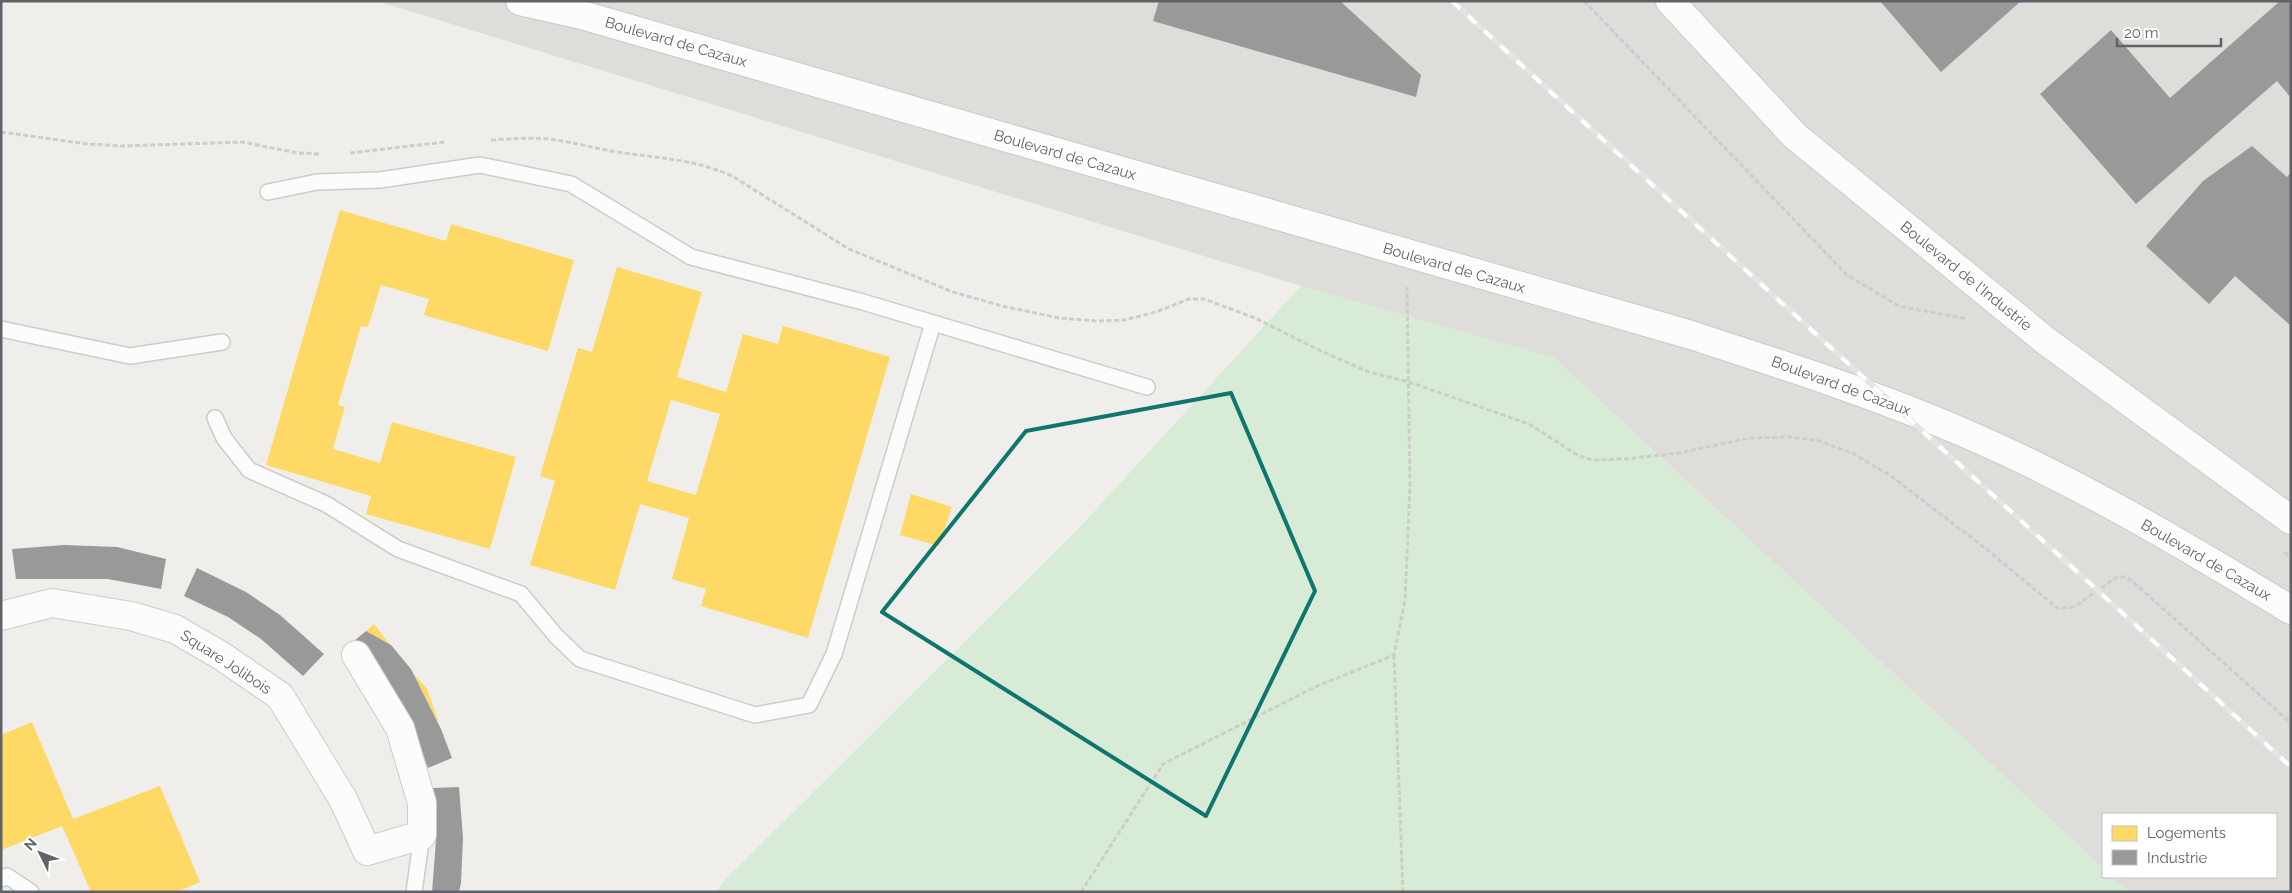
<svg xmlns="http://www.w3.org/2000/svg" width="2292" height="893" font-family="Raleway,sans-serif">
	<rect width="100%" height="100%" fill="#efeeea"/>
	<path fill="#dfddda" d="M377 1H2291V892H2129L2112 877H2276V814H2103V868L1554 358 1301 286Z"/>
	<path fill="#d8ebd6" d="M1301 286 1554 358 2103 868V877H2112L2129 892H716L726 879 1079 528Z"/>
	<path fill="#ffd966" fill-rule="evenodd" d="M340 210 446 241 451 224 574 260 548 351 424 315 429 299 381 285 368 327 361 326 338 405 345 407 333 449 380 463 392 422 516 457 490 549 366 514 371 496 266 465Z
		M617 267 702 292 677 377 726 392 743 334 778 344 783 326 890 357 808 638 701 606 706 589 672 579 689 518 640 504 615 590 530 565 555 481 540 476 578 348 592 352ZM671 400 720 414 696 495 647 481Z
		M911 494 952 507 939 546 900 535Z
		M374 624 390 645 366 631Z
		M413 673 427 689 438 720H437Z
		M32 722 73 819 160 786 200 882 177 892H91L62 826 1 850V735Z"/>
	<path fill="#999" d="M1159 1H1340L1421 75 1416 97 1153 21Z
		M1880 1H2021L1941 72Z
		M2280 1H2291V98L2277 81 2136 204 2040 94 2111 30 2170 98Z
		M2252 146 2287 177 2291 172V326L2235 276 2209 304 2146 246 2203 181Z
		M64 545 117 547 166 559 161 589 108 579H16L12 549Z
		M197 568 246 592 280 615 324 654 303 676 261 639 228 617 184 596Z
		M366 631 391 645 411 669 441 729 452 758 428 768 410 721 385 677 353 642Z
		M459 787 463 838 461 883 459 892H432L436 840 433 788Z"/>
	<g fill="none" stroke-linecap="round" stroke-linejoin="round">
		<defs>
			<path id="lane" d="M268 192 317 182 380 180 480 165 571 184 691 257 863 302 1147 387
				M1 329 130 356 222 342
				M215 418 224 438 249 470 326 504 398 549 521 594 556 636 580 659 755 715 809 705 834 654 933 323
				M1 879 7 876 31 892
				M414 892 422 835"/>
			<path id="street" d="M1670 1 1795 136 2046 341 2291 520
				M1 616 52 603 131 616 175 629 220 655 280 696 343 799 367 851 422 835V803L400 728 356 655"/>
			<path id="secondary" d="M520 1 582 15 1691 335C1783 365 1874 394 1962 432 2077 481 2184 545 2291 610"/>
		</defs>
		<use href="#lane" stroke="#cbcccc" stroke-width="18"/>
		<use href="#street" stroke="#cbcccc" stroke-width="30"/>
		<use href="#secondary" stroke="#cacacb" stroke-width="30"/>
		<path stroke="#cacfcc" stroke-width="3" stroke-dasharray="5 2.5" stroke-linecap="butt" d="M1584 1 1847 275 1899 306 1967 319
			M1 132 88 144 122 146 242 142 298 153 321 154
			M491 140C511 139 530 137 549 139 572 142 594 148 617 152 657 158 695 159 732 176L849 249 953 292 1002 306 1059 318 1098 321 1124 320 1156 312 1189 299H1204L1255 318 1321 351 1369 372 1409 382 1529 424 1579 456 1592 460 1624 459 1679 453 1750 438 1789 437 1817 440 1854 454 1891 476 1985 548 2057 608 2074 607 2117 577H2125L2131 580 2291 723
			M350 153 445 142
			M2284 552 2291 557
			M1394 655 1403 892
			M1081 892 1163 764 1315 687 1394 655 1405 600 1410 486 1407 287"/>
		<use href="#lane" stroke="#fdfcfc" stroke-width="15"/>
		<use href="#street" stroke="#fdfcfc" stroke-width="28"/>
		<use href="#secondary" stroke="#fdfcfc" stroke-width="28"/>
		<defs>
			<path id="rail" d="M1452 1C1730 258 2012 511 2291 767"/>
		</defs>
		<use href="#rail" stroke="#e4e4e4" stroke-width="5.5"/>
		<use href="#rail" stroke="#fff" stroke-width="4" stroke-dasharray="11" stroke-linecap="butt"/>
	</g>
	<path fill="none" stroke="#0f766e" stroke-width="4" stroke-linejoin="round" d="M1231 393 1315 591 1206 816 882 612 1026 431Z"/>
	<g text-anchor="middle" stroke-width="5" stroke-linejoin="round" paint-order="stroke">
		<g font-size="15" fill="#5f6368" stroke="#fff">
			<text transform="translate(676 42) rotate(16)" y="5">Boulevard de Cazaux</text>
			<text transform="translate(1065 155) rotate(16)" y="5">Boulevard de Cazaux</text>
			<text transform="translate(1454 268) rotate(16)" y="5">Boulevard de Cazaux</text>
			<text transform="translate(1966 276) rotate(39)" y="5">Boulevard de l'Industrie</text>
			<text transform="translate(1841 386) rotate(20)" y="5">Boulevard de Cazaux</text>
			<text transform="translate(2206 560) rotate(30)" y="5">Boulevard de Cazaux</text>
			<text transform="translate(226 662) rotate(33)" y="5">Square Jolibois</text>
		</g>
	</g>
	<rect width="2292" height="893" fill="none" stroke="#5f6368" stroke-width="5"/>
	<rect x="2102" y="813" width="175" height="65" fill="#ffffff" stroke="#bfc1c3"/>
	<rect x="2112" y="826" width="25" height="15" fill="#ffd966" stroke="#bfc1c3"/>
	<text x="2147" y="838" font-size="15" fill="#5f6368">Logements</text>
	<rect x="2112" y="850" width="25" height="15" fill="#999999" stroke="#bfc1c3"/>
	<text x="2147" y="863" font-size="15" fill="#5f6368">Industrie</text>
	<g transform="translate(40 853) rotate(312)" stroke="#ffffff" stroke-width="4" paint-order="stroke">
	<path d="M0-4L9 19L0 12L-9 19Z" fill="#5f6368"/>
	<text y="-8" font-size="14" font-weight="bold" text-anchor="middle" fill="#5f6368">N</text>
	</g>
	<path d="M2117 38v8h104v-8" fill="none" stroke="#5f6368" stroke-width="2.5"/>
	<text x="2124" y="38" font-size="15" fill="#5f6368" stroke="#ffffff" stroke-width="4" paint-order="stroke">20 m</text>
</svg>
